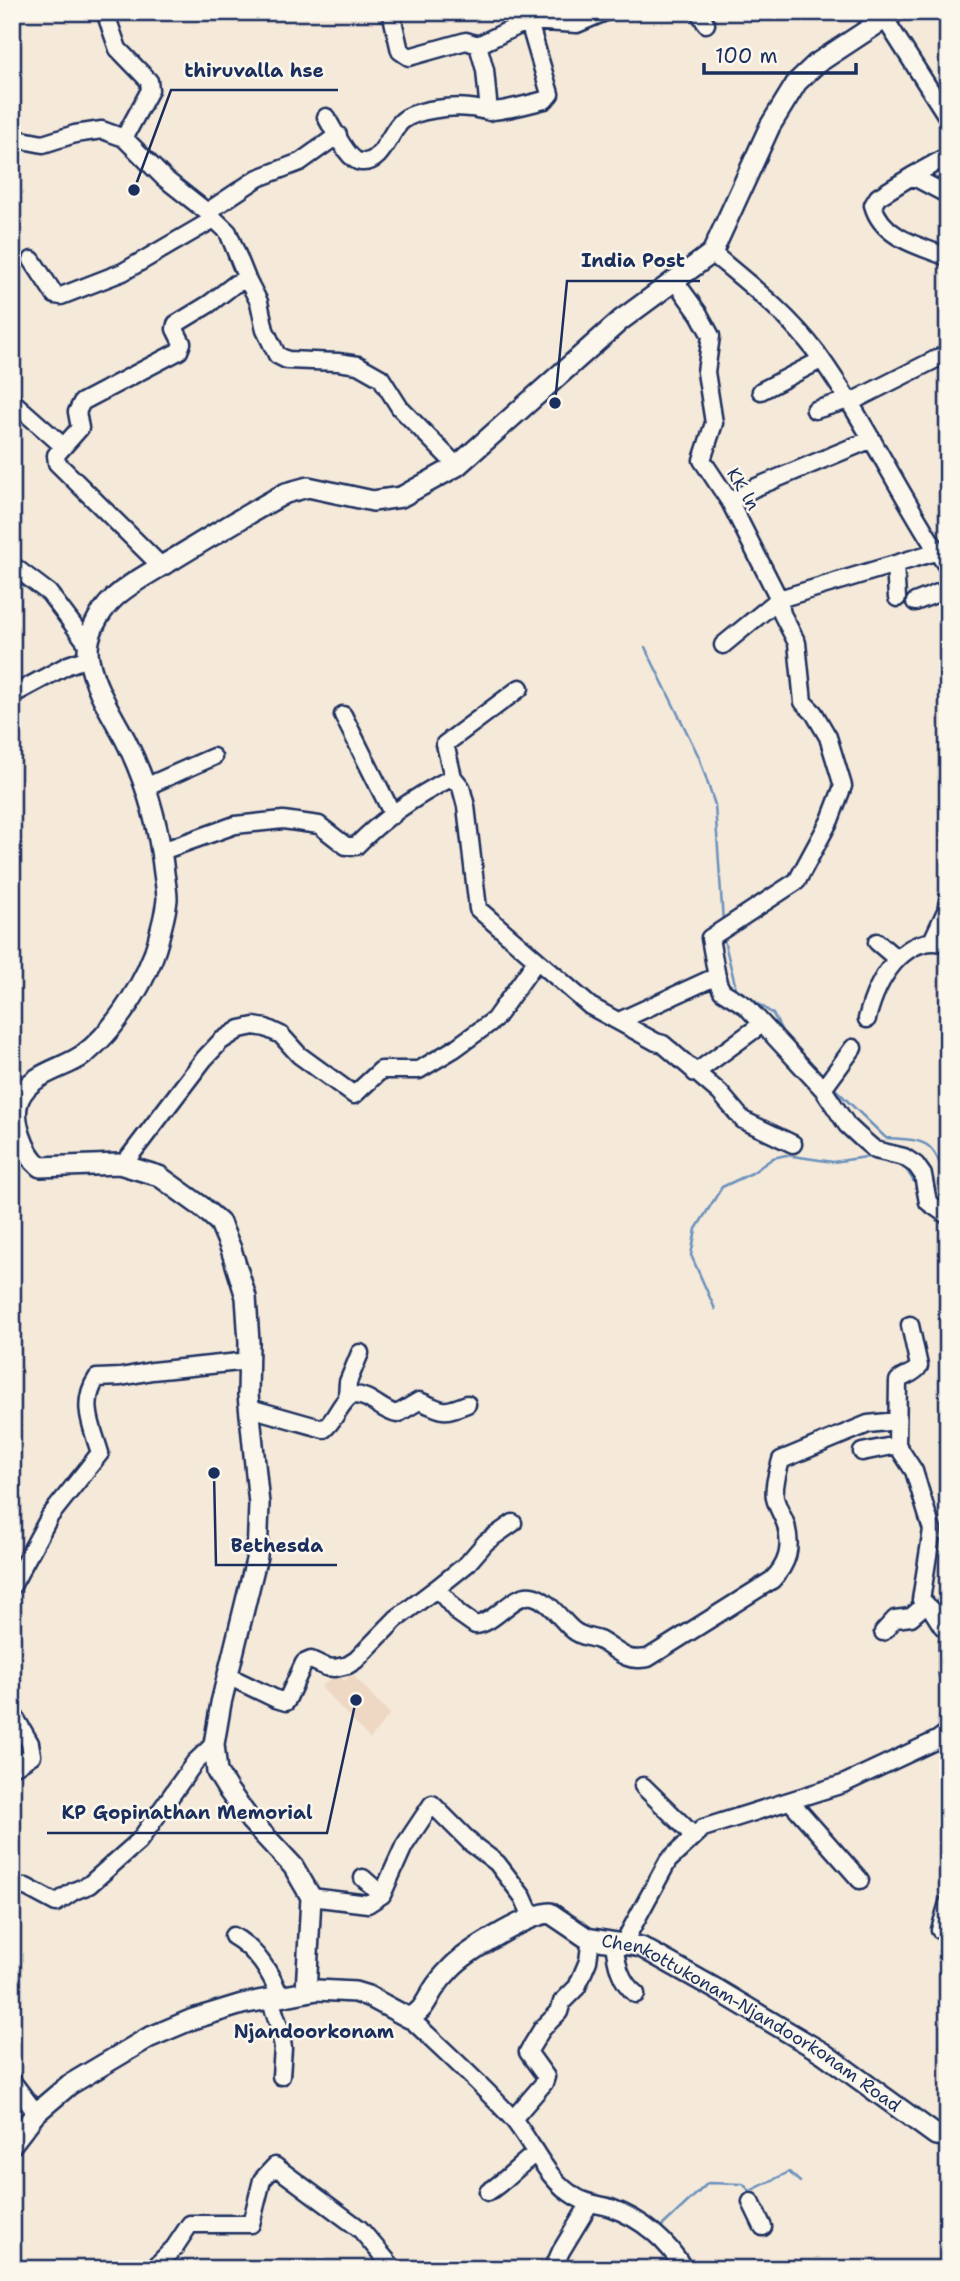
<svg xmlns="http://www.w3.org/2000/svg" width="960" height="2281" font-family="'Shantell Sans',sans-serif">
	<rect width="100%" height="100%" fill="#f5e9d9"/>
	<filter id="ink" filterUnits="userSpaceOnUse"><feTurbulence type="fractalNoise" baseFrequency=".0143" numOctaves="2"/><feDisplacementMap in="SourceGraphic" scale="14" xChannelSelector="R" yChannelSelector="G"/><feConvolveMatrix kernelMatrix="1 2 1 2 8 2 1 2 1" color-interpolation-filters="sRGB"/></filter>
	<g filter="url(#ink)">
		<path fill="#eed8c3" d="M351 1673 390 1714 370 1739 321 1687 336 1674 345 1681Z"/>
		<g fill="none" stroke-linecap="round" stroke-linejoin="round">
			<path stroke="#6b91bd" stroke-width="2.5" d="M645 647 699 757 715 805 723 922
				M723 936 736 988 773 1014 784 1035
				M833 1087 886 1138C931 1140 931 1141 948 1183
				M903 1164 918 1188
				M715 1309 691 1255 696 1229 722 1187 752 1173 773 1158 786 1155 833 1162 866 1157 883 1160
				M661 2227 708 2183 743 2184 750 2191 789 2172 800 2182"/>
			<defs>
				<path id="minor" d="M105 12 118 49 149 81 150 90 124 138
					M391 12 400 51 409 57 466 41 478 45 485 70 489 112
					M699 12 706 24
					M885 19 948 118
					M478 45 528 21 577 24 605 12
					M326 117C333 128 348 161 361 162 383 164 389 132 402 121 416 109 453 106 470 108 477 108 484 112 492 111 509 110 528 104 545 100L550 94 526 12
					M12 138 43 144 75 134 102 130 124 138 164 178 207 212 228 232 247 279 259 302 265 330 277 355 287 360 338 362 358 365 381 378 400 408 457 466
					M948 156 912 176 948 195
					M912 176 878 197 873 205C882 238 919 246 948 257
					M207 212 258 178 300 162 338 135
					M712 253C749 284 788 314 817 353 866 421 901 498 948 568
					M32 260 55 295 61 296 123 272 214 219
					M675 281 699 314 711 336 706 372 714 423 702 460 730 502 779 599 782 614 797 643 803 702 814 713 828 737 843 786 830 820 797 881 710 938 718 983 722 991 746 1006 823 1089 847 1125 861 1138 875 1150 904 1157 916 1165 923 1175 928 1202 948 1216
					M761 391 821 360
					M12 401 63 446
					M851 402 948 353
					M815 410 849 400
					M730 502 754 488 872 439
					M895 564 897 598
					M12 565 49 593 89 646
					M161 566 57 463 56 455 80 428 77 412 82 402 179 351 182 343 175 329 176 324 209 304 235 284 247 279
					M915 602 948 589
					M723 645 779 599 945 549
					M12 695 68 665 88 658
					M343 715 393 815
					M453 777 445 744 520 688
					M145 787 213 757
					M162 851 235 825 283 820 319 825 346 846H356C384 817 418 795 453 777L461 787 466 806 478 909 590 1006 656 1042 663 1044 720 1093 743 1120 793 1144
					M932 941 946 911 948 901
					M877 942 897 959
					M867 1019C876 982 903 931 948 944
					M619 1021 717 976
					M695 1073 762 1024
					M823 1089 853 1048
					M123 1165 204 1059 221 1041 240 1029 254 1026 266 1028 281 1035 299 1055 354 1095 381 1070H419L454 1049 494 1020 537 960
					M910 1325 919 1366C914 1375 904 1374 898 1381L897 1445 914 1471 932 1530 921 1600 932 1610 942 1626
					M347 1398 348 1382 360 1353
					M250 1408 324 1429C336 1420 339 1403 352 1395 370 1394 381 1411 397 1414L419 1401C444 1410 439 1415 467 1404
					M862 1452 897 1445
					M12 1586 50 1516 100 1453C92 1426 80 1403 97 1378L121 1377 152 1371 249 1361
					M437 1588 458 1613 475 1625C495 1624 514 1592 532 1596 548 1599 561 1620 573 1630 581 1637 590 1637 599 1640 609 1645 617 1653 627 1657 634 1660 641 1659 648 1658L772 1580C788 1564 792 1548 786 1525 783 1516 777 1507 775 1498 773 1486 778 1472 781 1460L868 1424 897 1421
					M883 1632 895 1619 911 1617 926 1604
					M948 1644V1674
					M228 1676 276 1699 286 1702 304 1663 311 1660 326 1667 335 1668 348 1665 356 1660 396 1619 437 1588 467 1564 486 1542 513 1523
					M12 1712 30 1743 32 1755 17 1765 12 1761
					M643 1786 694 1836
					M791 1802 860 1880
					M12 1887H26L56 1903 74 1891 89 1885 139 1841 195 1762 214 1744
					M382 1895 404 1846 432 1804 472 1844 497 1863 523 1897 532 1917
					M311 1897 368 1904 382 1895 363 1878
					M940 1930 948 1903
					M233 1936C255 1948 272 1974 280 1997
					M614 1942C616 1962 620 1982 636 1994
					M623 1944 668 1861 703 1828 843 1784 937 1740 948 1732
					M270 1999 280 2029 283 2048 281 2076
					M413 2016 416 2024C448 2054 482 2085 512 2118 534 2144 545 2179 576 2197 587 2204 599 2204 611 2208 642 2219 668 2241 684 2269
					M12 2081 36 2113
					M513 2119 544 2083 546 2077 528 2052 542 2029 559 2012 562 2002 577 1987 588 1961 591 1938
					M488 2192C506 2181 519 2165 536 2153
					M751 2202 763 2227
					M153 2269 174 2248 190 2224H251L262 2180 275 2166 360 2229 394 2269
					M553 2269 561 2251 590 2203"/>
				<g id="major">
					<path d="M306 1992 311 1897 293 1866 250 1820 228 1790 217 1772 214 1744 221 1703 257 1556 259 1504 248 1395 249 1342 246 1297 231 1249 220 1223 202 1207 159 1176 119 1164 40 1167C24 1154 11 1119 19 1099 30 1073 64 1069 83 1055 115 1031 148 979 158 941 161 928 166 913 167 899 167 891 165 881 164 873 159 827 147 783 126 741 113 716 94 688 89 659 84 638 99 612 114 598 130 583 153 571 172 560 210 537 247 514 286 493L308 487 373 501 401 497 457 466 621 320 712 253 770 126 797 82 816 64 895 12"/>
					<path id="s1" d="M12 2144 36 2113 69 2085 148 2038 193 2019 242 2004 317 1990 355 1992 368 1996 409 2018C423 2011 425 2003 433 1990 438 1982 444 1975 450 1969 465 1952 529 1914 550 1913L587 1938 641 1947 716 1989 823 2053 936 2135 948 2136"/>
				</g>
			</defs>
			<use href="#minor" stroke="#1b2f5e" stroke-width="21"/>
			<use href="#major" stroke="#1b2f5e" stroke-width="24"/>
			<use href="#minor" stroke="#fbf7ec" stroke-width="16"/>
			<use href="#major" stroke="#fbf7ec" stroke-width="19"/>
		</g>
	</g>
	<g text-anchor="middle" stroke-width="5" stroke-linejoin="round" paint-order="stroke">
		<g font-size="18" fill="#1b2f5e" stroke="#fbf7ec">
			<text transform="translate(743 489) rotate(59)" y="6">KK ln</text>
			<text dy="6" stroke="none"><textPath href="#s1" startOffset="861">Chenkottukonam-Njandoorkonam Road</textPath></text>
		</g>
		<g font-size="19" font-weight="bold" fill="#1b2f5e" stroke="#fbf7ec">
			<text x="314" y="2038">Njandoorkonam</text>
		</g>
	</g>
	<path fill="none" stroke="#1b2f5e" stroke-width="2.5" d="M134 190L171 90H338M555 403L567 281H700M214 1473L216 1565H337M356 1700L327 1833H47"/>
	<g fill="#1b2f5e" stroke="#fbf7ec" stroke-width="2.5">
		<circle cx="134" cy="190" r="7"/>
		<circle cx="555" cy="403" r="7"/>
		<circle cx="214" cy="1473" r="7"/>
		<circle cx="356" cy="1700" r="7"/>
	</g>
	<g font-size="19" text-anchor="middle" font-weight="bold" fill="#1b2f5e" stroke="#fbf7ec" stroke-width="5" stroke-linejoin="round" paint-order="stroke">
		<text x="254" y="77">thiruvalla hse</text>
		<text x="633" y="267">India Post</text>
		<text x="277" y="1552">Bethesda</text>
		<text x="187" y="1819">KP Gopinathan Memorial</text>
	</g>
	<rect width="960" height="2281" fill="none" stroke="#fbf7ec" stroke-width="42"/>
	<rect x="21" y="21" width="918" height="2239" fill="none" stroke="#1b2f5e" stroke-width="2.5" filter="url(#ink)"/>
	<path d="M704 63v10h152v-10" fill="none" stroke="#1b2f5e" stroke-width="3.5"/>
	<text x="715" y="63" font-size="21" fill="#1b2f5e" stroke="#fbf7ec" stroke-width="5" paint-order="stroke">100 m</text>
</svg>
